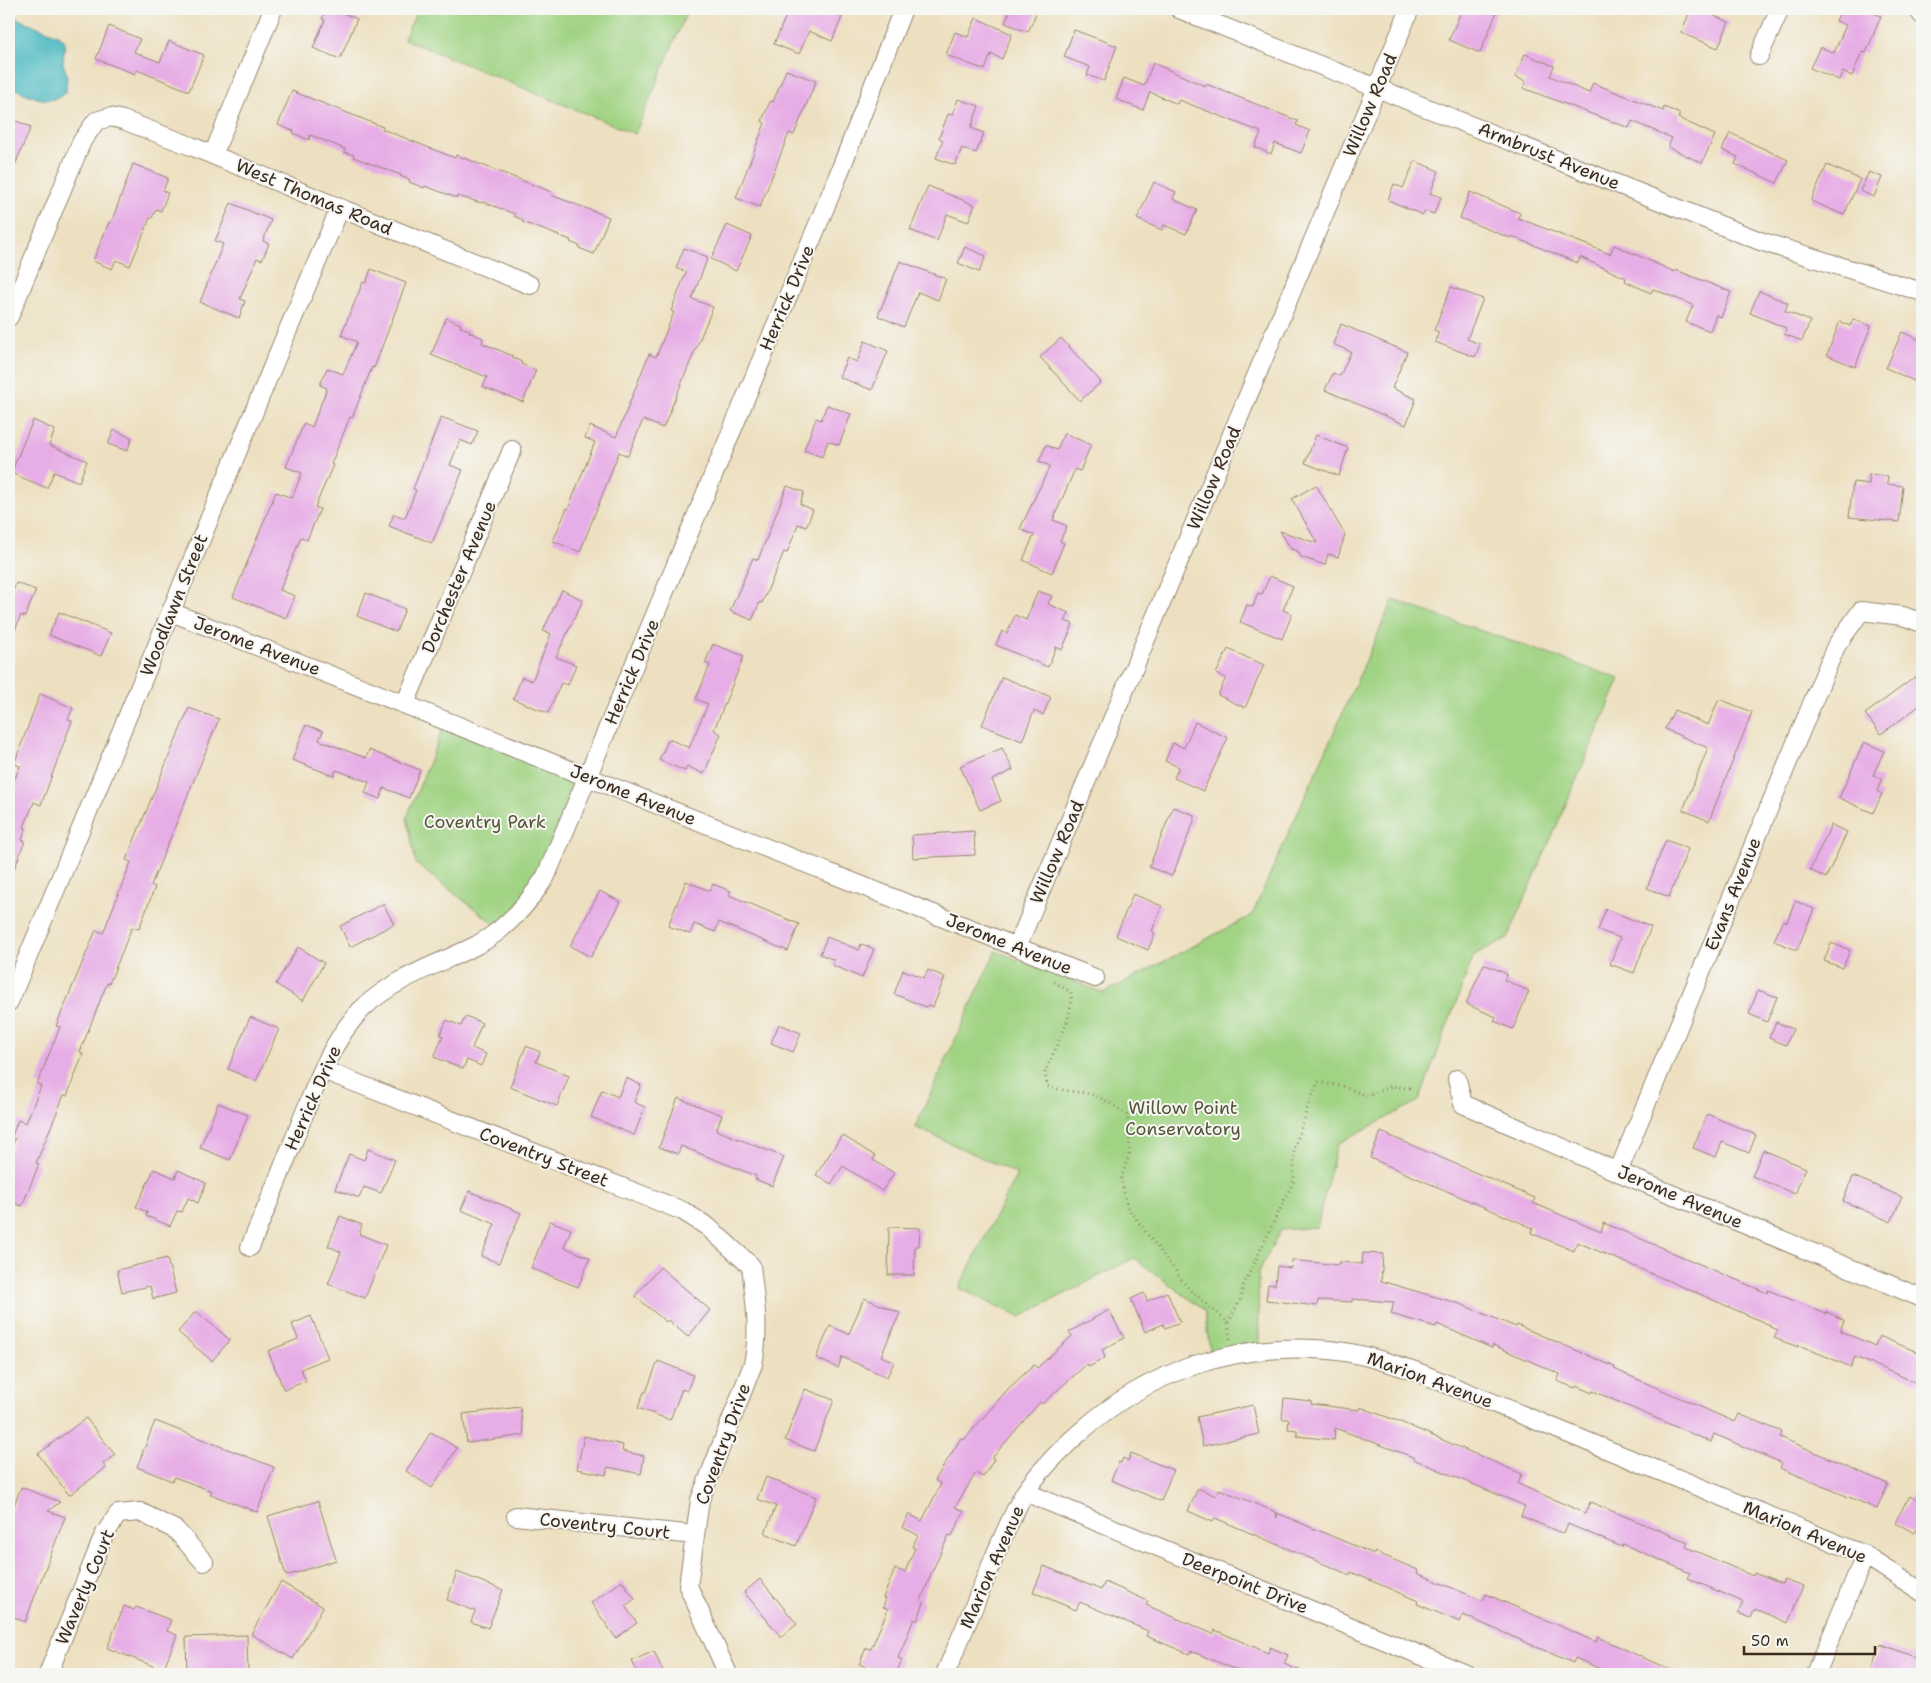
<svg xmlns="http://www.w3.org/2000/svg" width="1931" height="1683" font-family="'Shantell Sans',sans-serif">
	<rect width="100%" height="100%" fill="#f6f6f2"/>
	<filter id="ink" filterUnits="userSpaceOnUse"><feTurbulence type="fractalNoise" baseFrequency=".02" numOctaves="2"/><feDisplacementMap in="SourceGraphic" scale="10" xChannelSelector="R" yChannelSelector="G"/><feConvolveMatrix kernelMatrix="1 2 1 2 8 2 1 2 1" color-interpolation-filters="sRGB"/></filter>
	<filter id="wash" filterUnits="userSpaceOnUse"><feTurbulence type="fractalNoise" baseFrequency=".0096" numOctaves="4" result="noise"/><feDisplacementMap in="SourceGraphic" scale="20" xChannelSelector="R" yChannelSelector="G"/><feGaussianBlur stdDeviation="1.12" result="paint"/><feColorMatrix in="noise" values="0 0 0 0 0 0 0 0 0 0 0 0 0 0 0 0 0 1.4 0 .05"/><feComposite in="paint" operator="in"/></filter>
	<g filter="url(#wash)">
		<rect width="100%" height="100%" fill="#ede0c0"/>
		<path fill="#a0d383" stroke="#6e7e50" d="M418 9H688L635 134 404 39Z
			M1393 600 1620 679 1508 938 1474 955 1419 1101 1337 1144 1317 1227 1281 1230 1258 1273 1259 1344 1210 1351 1204 1310 1134 1258 1020 1317 959 1288 1017 1174 915 1127 996 951 1104 993 1252 915Z
			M445 723 584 779 549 863 501 929 416 864 407 817Z"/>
		<path fill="#4bbac2" stroke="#437270" d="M9 15 60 36 65 41 63 63 67 75 66 92C50 109 28 94 9 86Z"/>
		<g id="blocks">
			<path fill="#e7ade6" d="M326 9H333L357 19 340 59 313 48 325 20 322 19Z
				M789 9H822L842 17 832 41 809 31 799 54 774 44Z
				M1011 9H1038L1028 32 1005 23Z
				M1462 9H1498L1480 53 1449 40Z
				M1691 9H1712L1710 14 1729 22 1718 48 1681 33Z
				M1841 9H1865L1881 16 1866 53 1862 52 1852 76 1842 72 1839 80 1810 68 1820 47 1834 53 1846 25 1836 21Z
				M976 18 1012 34 1002 59 991 54 985 70 946 55 955 32 968 37Z
				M109 26 140 39 134 52 160 62 169 41 204 55 189 91 137 70 135 74 96 59Z
				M1074 30 1117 46 1104 81 1087 75 1090 67 1064 57Z
				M1525 54 1554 66 1550 76 1589 93 1593 83 1663 111 1664 107 1680 114 1678 118 1715 135 1702 163 1668 147 1672 138 1632 121 1629 128 1523 88 1526 81 1515 77Z
				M1153 63 1205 86 1206 84 1298 121 1296 125 1310 131 1301 153 1275 143 1271 154 1255 147 1261 132 1179 100 1177 104 1150 92 1143 110 1116 99 1124 78 1144 86Z
				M786 70 816 81 794 135 789 133 760 207 736 198 765 123 762 121 770 101 773 102Z
				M292 91 383 127 382 129 455 158 456 155 552 192 551 195 609 217 594 254 579 248 580 246 570 242 571 240 522 222 523 220 514 216 515 214 483 202 482 203 457 196V198L425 186 424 188 409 182 410 180 400 176 401 175 353 157 354 155 344 152 345 149 310 135 309 140 293 133 294 131 278 125Z
				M958 99 979 106 971 128 984 133 976 153 962 148 955 165 936 158 943 140 939 138 948 114 952 115Z
				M9 118 31 127 9 179Z
				M1730 133 1788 160 1777 183 1735 164 1738 157 1722 150Z
				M1415 161 1439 171 1430 193 1441 197 1434 214 1425 211 1423 215 1388 200 1394 184 1403 188Z
				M133 164 168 178 163 191 168 193 161 211 156 209 152 218H150L130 266 116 260 112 269 93 261 109 222 111 223Z
				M1827 165 1860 179 1844 215 1811 201Z
				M1869 172 1882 177 1874 197 1860 191Z
				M1154 182 1176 192 1173 199 1197 210 1186 234 1164 225 1162 230 1137 219Z
				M928 186 975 205 968 222 947 214 937 241 910 230Z
				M1470 192 1520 213 1518 218 1610 254 1614 245 1675 272 1676 270 1731 292 1721 317 1716 315 1710 331 1686 322 1693 305 1653 289 1651 293 1625 281 1626 278 1580 257 1578 263 1511 236 1510 238 1460 218Z
				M231 203 271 220 263 241 269 244 262 260 257 258 240 299 245 301 239 318 200 302 223 244 215 241Z
				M727 225 752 236 736 271 711 259Z
				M965 247 986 256 979 272 958 263Z
				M684 248 708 257 692 299 713 307 663 428 643 420 628 456 619 452 580 552 553 541 567 508 568 509 595 442 585 438 590 426 616 437 649 354 656 357 674 312 671 311 686 272 676 268Z
				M900 261 946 279 938 300 918 292 904 327 878 316Z
				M371 269 406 283 374 368 372 367 352 418 350 417 331 464 333 465 315 507 320 509 307 540 301 537 280 590 295 596 286 618 233 597 276 492 292 498 302 473 286 467 304 423 312 427 327 388 320 385 327 368 343 374 357 342 341 335 363 282 366 283Z
				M1451 287 1483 299 1467 339 1480 344 1475 357 1435 342 1439 332 1434 330Z
				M1759 291 1788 303 1785 311 1810 321 1802 341 1784 334 1786 328 1750 313Z
				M446 318 461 324 460 327 470 330 469 332 483 338 482 343 513 356V358L522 362 521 364 536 370 523 402 483 387 487 377 431 355Z
				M1853 319 1871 326 1855 367 1827 355 1840 321 1850 326Z
				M1341 324 1407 352 1392 388 1416 399 1406 425 1325 390 1333 373 1340 376 1351 352 1333 344Z
				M1902 332 1922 341V369L1916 382 1886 368Z
				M1061 338 1101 382 1080 401 1040 357Z
				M865 341 888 351 872 390 839 377 847 358 857 362Z
				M827 405 851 414 839 445 828 441 822 457 804 450 816 418 821 420Z
				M441 417 478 431 472 445 460 440 450 465 463 470 432 543 389 526 394 514 405 518 416 490 413 489Z
				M33 420 55 430 49 445 87 461 79 482 54 472 47 488 11 473Z
				M114 430 132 438 127 451 108 444Z
				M1064 433 1091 445 1080 471 1075 469 1053 520 1067 526 1060 541 1064 543 1052 573 1023 560 1034 535 1020 529 1050 466 1039 461 1046 445 1057 450Z
				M1316 435 1348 448 1339 476 1305 463Z
				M1869 474 1888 476 1887 484 1903 486 1899 522 1849 517 1853 482 1869 484Z
				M1316 485 1345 535 1338 557 1328 554 1325 565 1301 557 1298 551 1291 549 1280 531 1317 543 1292 499Z
				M787 486 804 492 800 504 813 510 806 527 798 524 787 553 784 552 762 603 760 602 752 620 730 611 753 558 758 560Z
				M1270 576 1293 586 1283 610 1292 614 1282 639 1240 622 1247 605 1253 607 1258 593 1262 594Z
				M16 583 36 590 25 617 21 615 10 643 9 601Z
				M562 590 583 600 556 657 576 665 568 685 561 683 548 713 513 699 522 677 532 681 551 634 543 631Z
				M1038 591 1052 596 1048 604 1069 613 1065 621 1073 624 1062 650 1056 647 1048 667 996 645 1002 631 1007 633 1015 615 1026 620Z
				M366 593 405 609 396 632 357 616Z
				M59 612 111 633 101 656 49 635Z
				M713 644 744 656 714 730 721 734 704 774 687 766 685 771 659 760 669 739 689 748 708 704 696 699 710 665 705 663Z
				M1228 649 1264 665 1245 708 1218 695 1226 678 1216 674Z
				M1922 672V704L1881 734 1865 714Z
				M1002 677 1051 697 1043 715 1034 711 1022 741 982 725Z
				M40 694 73 708 68 719 72 721 41 805 34 802 24 827 26 828 22 840 25 841 10 880 9 793 20 766 14 764Z
				M1719 699 1752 712 1709 821 1683 810 1708 748 1665 729 1674 710 1708 725Z
				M189 708 219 719 151 885 155 887 139 929 132 927 109 984 107 983 80 1052 83 1054 67 1096 64 1095 36 1163 39 1164 22 1206 9 1201V1154L15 1139 11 1138 18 1120 26 1123 41 1086 37 1084 60 1027 56 1026 96 930 103 933 131 862 126 860Z
				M1195 722 1228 738 1203 791 1174 778 1179 767 1165 761 1173 743 1184 748Z
				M306 725 323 731 319 740 366 758 369 750 420 770 409 798 384 788 380 799 365 793 369 782 336 770 334 776 292 760Z
				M1864 742 1884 751 1873 775 1882 779 1877 791 1882 794 1873 813 1839 798Z
				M1002 748 1013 770 992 780 1001 801 980 810 960 766Z
				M1173 807 1194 815V821L1172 876 1149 867Z
				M1831 825 1847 832 1826 878 1810 870Z
				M974 831 975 855 913 858 912 835Z
				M1666 840 1688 849 1669 897 1647 888Z
				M686 881 710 891 713 884 731 891 729 895 799 924 788 951 719 922 715 932 694 924 690 934 668 926Z
				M600 891 621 902 591 957 570 946Z
				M1133 894 1162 906 1152 931 1155 933 1148 950 1116 936Z
				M1795 901 1814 909 1797 950 1774 941 1783 920 1787 922Z
				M383 904 394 924 350 947 340 926Z
				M1606 909 1651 927 1634 973 1610 964 1620 938 1598 930Z
				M827 937 859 950 861 944 874 949 862 978 832 965 834 960 820 954Z
				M1831 943 1850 950 1843 968 1824 961Z
				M298 947 324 963 303 1001 276 984Z
				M1484 964 1507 974 1504 980 1529 991 1513 1029 1494 1021 1496 1017 1466 1004Z
				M903 970 924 978 928 970 945 977 933 1007 927 1005 926 1007 894 994Z
				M1758 990 1777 997 1767 1022 1749 1014Z
				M466 1016 482 1023 472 1048 486 1054 481 1066 467 1060 463 1069 434 1057 443 1036 440 1035 447 1020 461 1026Z
				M250 1017 279 1029 256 1081 228 1069Z
				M1776 1022 1793 1029 1786 1045 1769 1038Z
				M779 1024 801 1033 793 1052 771 1043Z
				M526 1046 540 1052 536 1062 569 1076 557 1106 510 1087Z
				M626 1078 641 1085 634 1102 645 1107 634 1135 591 1117 602 1090 618 1097Z
				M678 1098 722 1115 716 1130 784 1157 772 1186 755 1179 756 1176 681 1146 678 1154 659 1147Z
				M218 1103 248 1115 230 1160 200 1148Z
				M1707 1114 1756 1135 1749 1153 1722 1142 1716 1157 1693 1148Z
				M1381 1132 1535 1198 1533 1203 1601 1232 1604 1223 1767 1293 1768 1290 1826 1314 1827 1312 1844 1320 1840 1331 1875 1346 1879 1336 1922 1354V1385L1855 1357 1851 1367 1799 1345 1798 1347 1774 1338 1778 1330 1769 1326 1770 1325 1704 1296 1577 1242 1574 1251 1531 1233 1533 1228 1370 1158Z
				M842 1135 875 1156 873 1160 894 1173 882 1191 843 1166 831 1184 816 1175Z
				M368 1149 395 1160 381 1193 364 1187 359 1198 335 1189 349 1154 364 1160Z
				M1763 1150 1806 1168 1795 1194 1752 1176Z
				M154 1169 175 1178 178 1170 206 1183 198 1203 188 1198 182 1212 177 1211 170 1226 146 1216 147 1212 136 1207Z
				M1853 1176 1902 1197 1891 1222 1843 1201Z
				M469 1191 521 1213 499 1263 481 1256 495 1224 461 1210Z
				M340 1216 362 1225 359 1234 386 1245 365 1298 328 1284 341 1252 328 1246Z
				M550 1221 571 1229 564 1247 590 1258 578 1287 531 1268Z
				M889 1227 920 1228 919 1246H915L914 1275H888Z
				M1363 1253 1383 1254 1381 1281 1460 1304 1516 1327 1517 1325 1615 1367 1614 1369 1735 1422 1739 1414 1782 1432 1780 1437 1888 1484 1877 1509 1780 1468 1782 1463 1714 1434 1711 1442 1593 1391 1592 1393 1576 1386 1575 1388 1557 1381 1560 1374 1493 1345 1492 1348 1437 1324 1436 1327 1391 1314 1394 1302 1352 1299V1302L1318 1300 1317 1306 1266 1300 1268 1284 1275 1285 1277 1266 1291 1268 1292 1260 1338 1265 1339 1262 1362 1264Z
				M167 1258 176 1293 153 1299 150 1286 122 1292 117 1270Z
				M660 1267 710 1310 688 1337 668 1320 666 1322 635 1296Z
				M1167 1292 1180 1322 1165 1328 1163 1324 1145 1332 1131 1299 1144 1293 1147 1301Z
				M864 1298 900 1313 881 1356 894 1362 887 1377 842 1357 838 1368 816 1358 830 1326 849 1334Z
				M1109 1310 1124 1338 1102 1350 1105 1358 1089 1367 1087 1364 1042 1404 1040 1402 992 1458 994 1459 983 1477 976 1473 955 1507 964 1511 952 1536 949 1535 931 1574 921 1601 924 1603 917 1621 914 1619 898 1658 902 1660 896 1674H874L875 1671 859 1664 866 1648 871 1649 888 1609 883 1607 886 1599 883 1598 895 1569 905 1572 915 1548 912 1547 918 1535 902 1527 909 1514 922 1521 941 1484 935 1480 961 1438 964 1440 1007 1390 1034 1365 1037 1368 1072 1336 1069 1332Z
				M196 1311 230 1340 212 1361 178 1332Z
				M311 1316 328 1358 301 1369 306 1381 284 1390 268 1351 298 1339 292 1324Z
				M658 1361 693 1375 687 1391 682 1389 670 1420 638 1408 644 1392H646Z
				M805 1389 834 1400 814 1451 785 1440Z
				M1284 1398 1311 1401V1404L1359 1410 1360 1407 1403 1423 1522 1474 1518 1484 1585 1513 1590 1502 1688 1542 1686 1547 1753 1576 1754 1573 1782 1584 1784 1579 1803 1586 1788 1623 1755 1609 1751 1618 1738 1613 1743 1602 1687 1578 1690 1573 1623 1544 1622 1547 1568 1524 1564 1534 1521 1516 1525 1506 1413 1459V1457L1335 1428 1334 1440 1297 1436V1430L1288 1429 1289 1419H1282Z
				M1253 1405 1259 1434 1203 1446 1197 1417Z
				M520 1407 524 1435 467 1443 463 1414Z
				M86 1418 115 1455 103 1464 106 1468 69 1495 38 1454Z
				M155 1421 274 1467 257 1512 210 1494 212 1491 174 1477 172 1481 137 1467Z
				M431 1432 457 1448 432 1488 406 1471Z
				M584 1436 623 1445 622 1451 644 1456 641 1474 608 1467 606 1475 577 1469Z
				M1131 1453 1173 1470 1161 1501 1111 1480 1119 1462 1121 1463 1123 1458 1128 1461Z
				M766 1477 816 1497 796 1546 765 1533 776 1506 757 1499Z
				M21 1487 60 1502 48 1511 65 1517 25 1622 9 1615V1519Z
				M1198 1488 1216 1496 1219 1489 1276 1512 1277 1518V1513L1374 1554 1375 1552 1418 1570 1417 1573 1483 1601 1486 1594 1596 1642 1598 1637 1679 1674H1613L1575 1658 1573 1663 1463 1615 1460 1622 1417 1604 1418 1601 1351 1572 1350 1575 1215 1518 1213 1522 1188 1511Z
				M1910 1496 1922 1503V1530L1918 1527 1914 1533 1895 1522Z
				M318 1501 336 1560 286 1576 268 1516Z
				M1044 1566 1101 1590 1105 1582 1148 1601 1146 1605 1213 1634 1215 1630 1268 1653 1270 1647 1288 1655 1284 1664 1308 1674H1246L1191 1651 1189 1654 1146 1636 1148 1631 1080 1602 1076 1610 1033 1592Z
				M457 1572 503 1590 488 1628 471 1622 475 1611 447 1600Z
				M760 1579 797 1624 781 1637 744 1592Z
				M622 1581 635 1599 625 1606 637 1623 616 1638 591 1603Z
				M281 1582 323 1607 293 1659 251 1634Z
				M124 1606 134 1610 136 1607 171 1620 167 1631 177 1635 163 1670 107 1648Z
				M247 1635 248 1674H187L186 1637Z
				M1881 1644 1922 1660V1674H1869Z
				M654 1651 664 1674H638L632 1661Z"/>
		</g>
	</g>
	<g filter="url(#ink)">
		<use href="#blocks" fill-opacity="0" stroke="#94856f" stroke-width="1"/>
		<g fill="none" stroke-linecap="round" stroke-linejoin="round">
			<defs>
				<path id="minor" d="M1179 9 1760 241 1922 292
					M1918 9 1922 15
					M1759 56 1780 9
					M213 155 273 9
					M9 317 82 141 96 121 110 117 123 120 191 146 340 208 530 285
					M171 612 1095 978
					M405 704 512 450
					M1017 947 1410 9
					M9 1002 282 344 340 208
					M323 1070 683 1211 708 1227 751 1266C755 1300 760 1331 753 1364L700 1500 688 1586 728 1674
					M1457 1079 1463 1104 1618 1172 1922 1298
					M1618 1172 1836 646 1861 611 1903 616 1922 623
					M250 1247C267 1207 283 1167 299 1127 315 1087 331 1041 361 1010 393 978 437 965 477 945 507 929 528 904 546 876L836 181 903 9
					M1025 1492 1466 1674
					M516 1516 694 1535
					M48 1674 104 1535 118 1514 140 1512 176 1530 204 1562
					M945 1674C959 1642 973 1609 986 1577 998 1549 1009 1520 1024 1494 1035 1476 1061 1449 1077 1435 1146 1371 1237 1341 1330 1350 1360 1353 1387 1362 1415 1371L1865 1555 1922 1592
					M1816 1674 1865 1555"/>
			</defs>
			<use href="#minor" stroke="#94856f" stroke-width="20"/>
			<path stroke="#94856f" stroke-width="3" stroke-dasharray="1 4" stroke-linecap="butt" d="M1054 982 1071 992 1072 1001 1067 1023 1045 1072 1047 1086C1061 1091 1071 1091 1085 1093 1101 1096 1115 1106 1127 1115L1130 1130 1129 1155 1121 1179 1127 1207 1189 1289 1228 1323 1240 1301 1243 1286 1294 1180V1150L1308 1106 1318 1082 1345 1087 1368 1096 1391 1086 1410 1088
				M1228 1323 1230 1340"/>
			<use href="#minor" stroke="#fff" stroke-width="18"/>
		</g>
	</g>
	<g text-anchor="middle" stroke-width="4" stroke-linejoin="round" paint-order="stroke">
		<g font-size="18" fill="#3b2a1e" stroke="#f6f6f2">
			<text transform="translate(1370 105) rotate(-67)" y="6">Willow Road</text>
			<text transform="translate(1549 156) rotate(22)" y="6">Armbrust Avenue</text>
			<text transform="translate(314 197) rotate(23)" y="6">West Thomas Road</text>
			<text transform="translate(787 298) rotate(-67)" y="6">Herrick Drive</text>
			<text transform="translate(1214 478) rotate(-67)" y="6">Willow Road</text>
			<text transform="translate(459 577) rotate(-67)" y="6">Dorchester Avenue</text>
			<text transform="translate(174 605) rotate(-68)" y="6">Woodlawn Street</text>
			<text transform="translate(257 646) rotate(21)" y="6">Jerome Avenue</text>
			<text transform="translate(632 672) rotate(-67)" y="6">Herrick Drive</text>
			<text transform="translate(633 795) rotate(22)" y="6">Jerome Avenue</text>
			<text transform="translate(1057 852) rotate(-67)" y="6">Willow Road</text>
			<text transform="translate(1733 894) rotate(-68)" y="6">Evans Avenue</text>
			<text transform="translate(1009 944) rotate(22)" y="6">Jerome Avenue</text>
			<text transform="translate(313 1098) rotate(-66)" y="6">Herrick Drive</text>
			<text transform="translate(544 1157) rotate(21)" y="6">Coventry Street</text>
			<text transform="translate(1680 1197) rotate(23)" y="6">Jerome Avenue</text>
			<text transform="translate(1430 1380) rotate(20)" y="6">Marion Avenue</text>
			<text transform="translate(723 1444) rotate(-70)" y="6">Coventry Drive</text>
			<text transform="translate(605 1526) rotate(6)" y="6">Coventry Court</text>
			<text transform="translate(1805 1532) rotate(23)" y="6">Marion Avenue</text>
			<text transform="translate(992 1567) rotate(-66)" y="6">Marion Avenue</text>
			<text transform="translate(1245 1583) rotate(22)" y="6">Deerpoint Drive</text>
			<text transform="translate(85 1587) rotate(-67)" y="6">Waverly Court</text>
		</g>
		<g font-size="18" fill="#545437" stroke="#f6f6f2">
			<text x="485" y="828">Coventry Park</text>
			<text x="1183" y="1114">Willow Point<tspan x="1183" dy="21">Conservatory</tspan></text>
		</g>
	</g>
	<rect width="1931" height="1683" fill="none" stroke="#f6f6f2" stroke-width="30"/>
	<path d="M1744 1646v8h131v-8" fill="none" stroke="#3b2a1e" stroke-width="2.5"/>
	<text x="1751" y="1646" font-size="15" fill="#3b2a1e" stroke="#f6f6f2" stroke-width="4" paint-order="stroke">50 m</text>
</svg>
